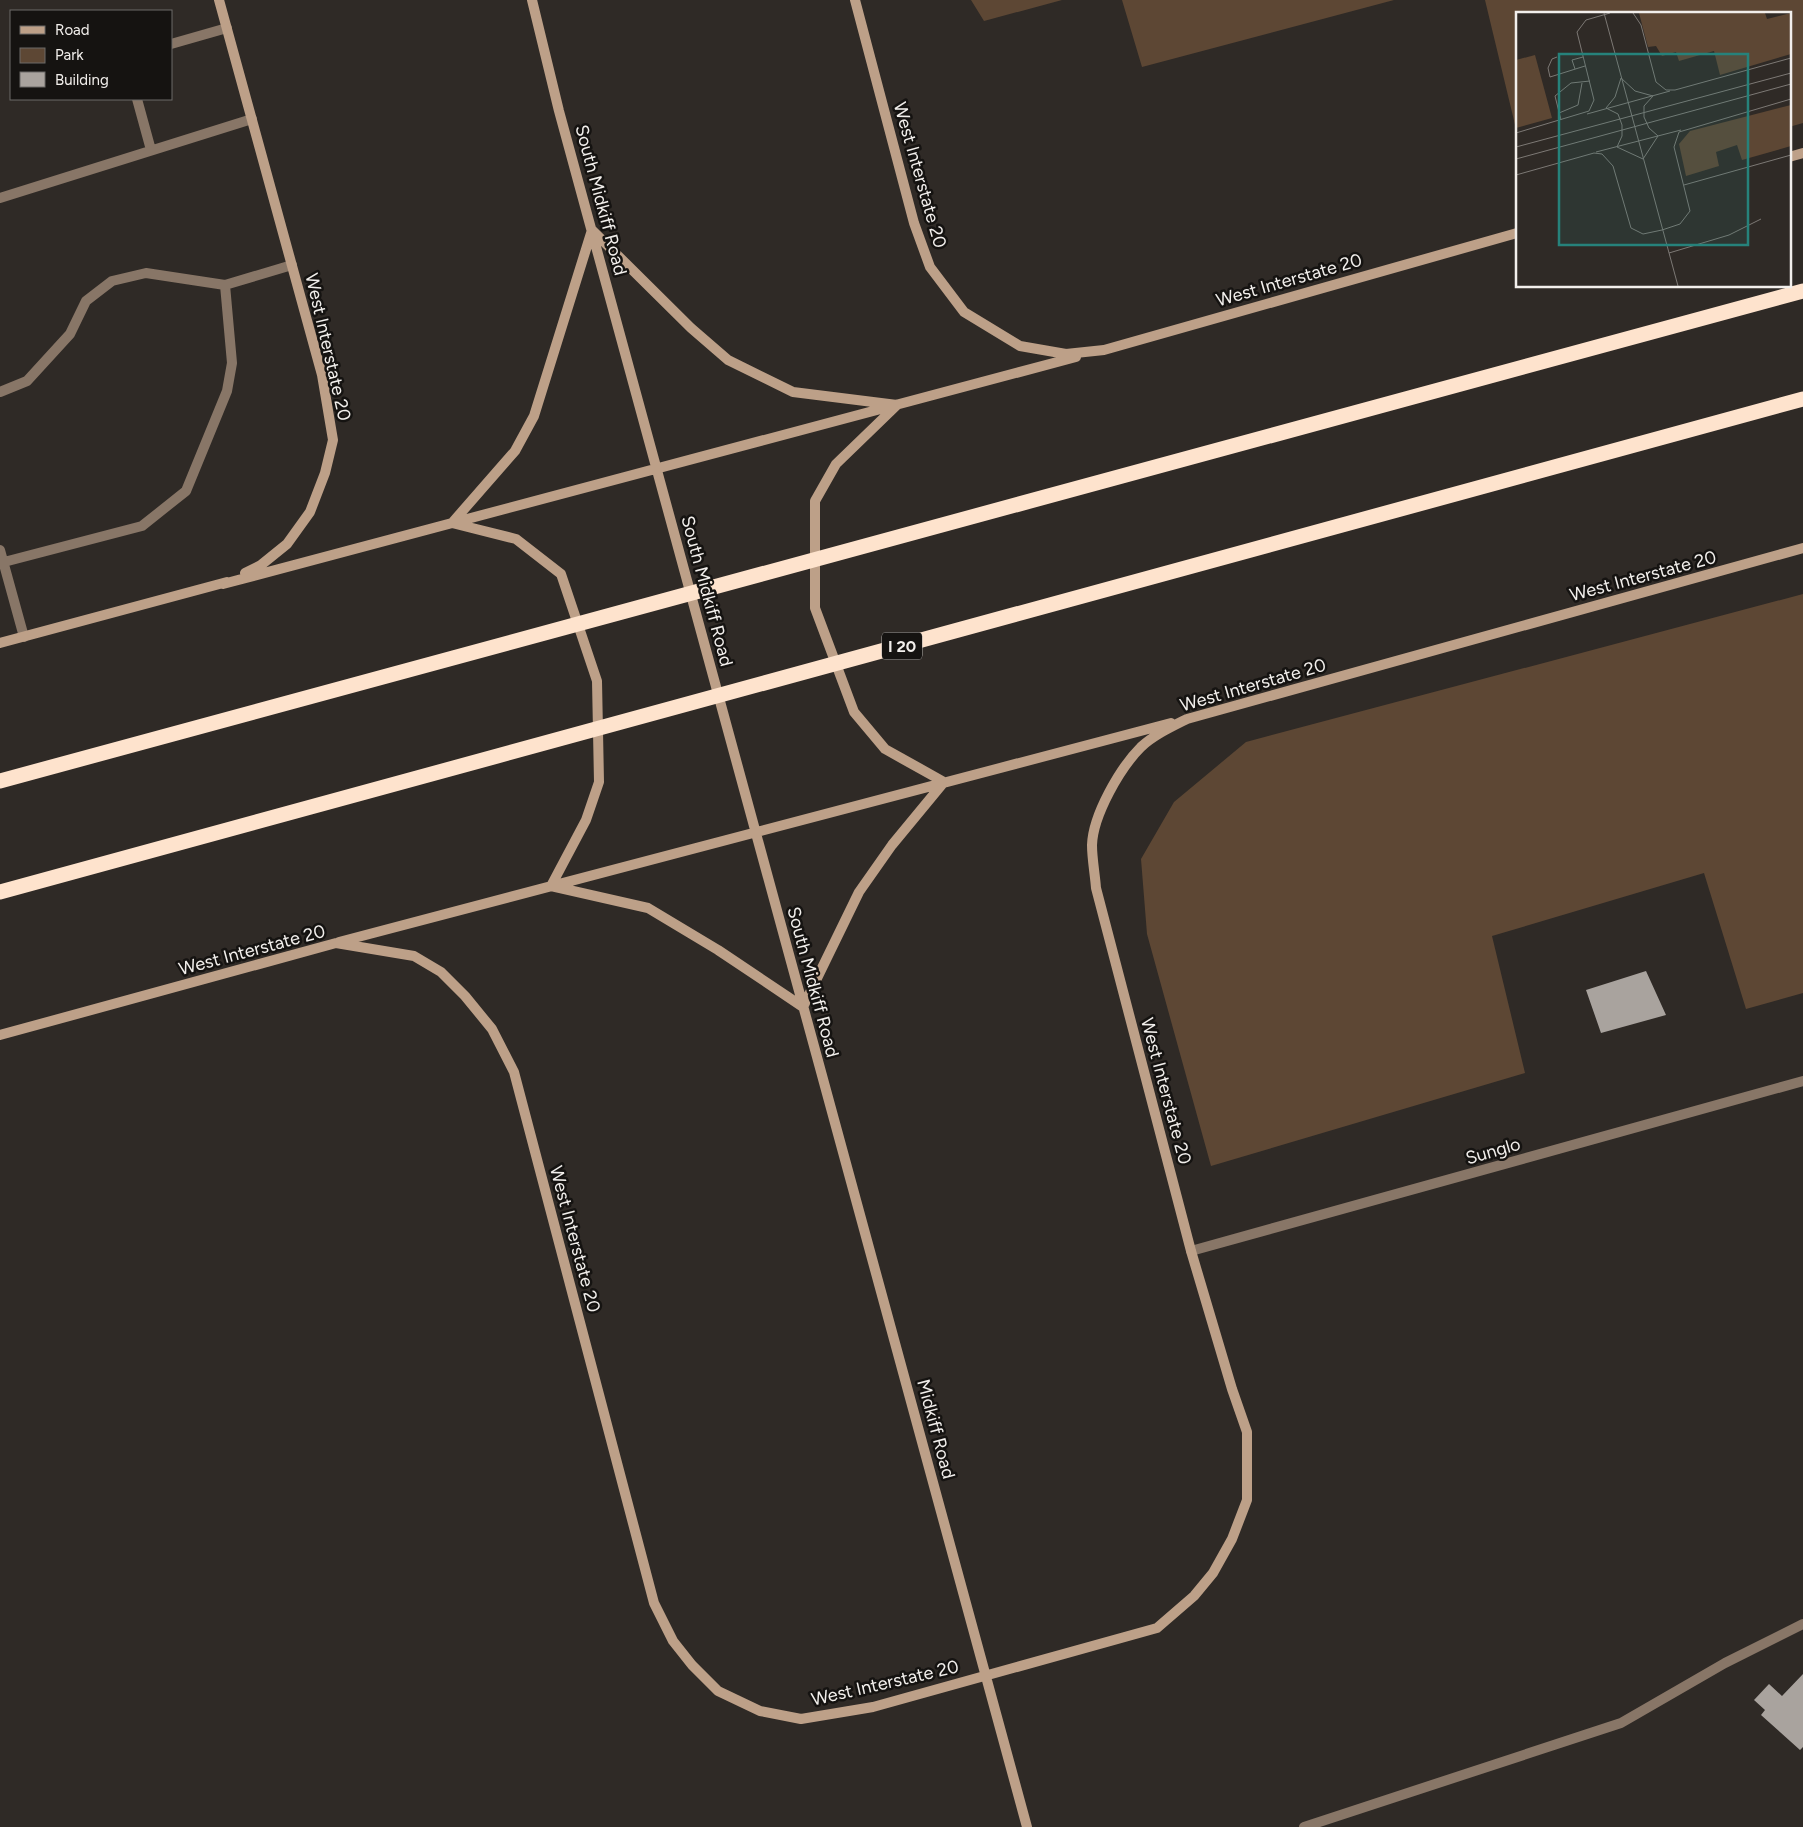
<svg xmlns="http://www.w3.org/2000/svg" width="1803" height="1827" font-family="Figtree,sans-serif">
	<rect width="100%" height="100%" fill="#2f2a26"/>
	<path fill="#5d4734" d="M971 0H1062L984 21Z
		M1122 0H1394L1142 67Z
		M1485 0H1803V123L1789 127V14H1517V133Z
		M1803 594V993L1746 1009 1704 873 1492 936 1525 1073 1211 1166 1147 934 1141 859 1174 802 1246 742Z"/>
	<path fill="#a9a39e" d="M1646 971 1666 1015 1601 1033 1586 990Z
		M1803 1674V1747L1800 1750 1761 1715 1765 1710 1754 1700 1769 1684 1782 1696Z"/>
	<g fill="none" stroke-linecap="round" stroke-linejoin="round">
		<path stroke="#887667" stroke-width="10" d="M171 44 227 28
			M137 99 151 150
			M0 198 252 119
			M0 392 27 381 70 334 86 301 112 281 146 273 225 285 292 265
			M0 550 24 637
			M4 562 142 526 186 491 227 391 232 363 225 285
			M1304 1827 1621 1723 1725 1663 1803 1624"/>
		<path stroke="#887667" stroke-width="10" d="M1191 1251 1803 1081"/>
		<path stroke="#bda088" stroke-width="10" d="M219 0 322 375 333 440 325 473 310 512 287 544 261 565 245 573
			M532 0 559 111 1027 1827
			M855 0 914 223 930 267 964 312 1020 346 1066 354 1104 350 1517 233
			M1789 157 1803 153
			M592 230 691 328 728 360 793 392 897 405 836 464 815 501V608L854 712 885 749 944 782 892 845 859 892 803 1007 718 950 648 908 551 886 586 820 599 782 597 681 561 574 516 539 452 523 515 451 534 416Z
			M223 584 1076 357
			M0 643 227 582
			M339 942 1171 723
			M0 1035 336 943 414 956 441 972 465 996 492 1029 514 1072 654 1603 673 1641 692 1665 718 1691 760 1711 801 1719 873 1707 1157 1628 1194 1596 1213 1573 1232 1539 1247 1500V1432L1232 1389 1191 1251 1096 888C1095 874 1092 859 1092 845 1093 815 1120 768 1141 747 1154 735 1171 727 1187 719L1803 548"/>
		<path stroke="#fee3cd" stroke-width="15" d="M0 781 1803 291
			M0 892 1803 399"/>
	</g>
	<g text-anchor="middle" stroke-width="5" stroke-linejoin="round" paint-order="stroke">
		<rect fill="#151311" stroke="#b0adaa" stroke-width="1" x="882" y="632.5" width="40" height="27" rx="4"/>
		<g font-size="16" font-weight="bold" fill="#f2efec">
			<text x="902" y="652">I 20</text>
		</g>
		<g font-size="18" fill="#f2efec" stroke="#151311">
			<text transform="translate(920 175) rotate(74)" y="6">West Interstate 20</text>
			<text transform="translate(601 200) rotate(75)" y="6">South Midkiff Road</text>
			<text transform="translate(1289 280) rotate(-16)" y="6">West Interstate 20</text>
			<text transform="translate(328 347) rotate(77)" y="6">West Interstate 20</text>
			<text transform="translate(1643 576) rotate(-15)" y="6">West Interstate 20</text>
			<text transform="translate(707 591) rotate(75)" y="6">South Midkiff Road</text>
			<text transform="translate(1253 685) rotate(-16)" y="6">West Interstate 20</text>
			<text transform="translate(252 950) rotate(-15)" y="6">West Interstate 20</text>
			<text transform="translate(813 982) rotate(75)" y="6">South Midkiff Road</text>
			<text transform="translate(1166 1091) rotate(75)" y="6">West Interstate 20</text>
			<text transform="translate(1493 1151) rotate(-16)" y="6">Sunglo</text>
			<text transform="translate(575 1239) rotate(75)" y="6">West Interstate 20</text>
			<text transform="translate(936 1429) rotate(75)" y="6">Midkiff Road</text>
			<text transform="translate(885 1683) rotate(-13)" y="6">West Interstate 20</text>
		</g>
	</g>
	<g transform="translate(1516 12)">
		<rect width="275" height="275" fill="#2f2a26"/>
		<path d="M123 1H249L251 7 275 1V42L204 63 198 39 163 49 160 40 146 44 140 34 132 35ZM19 43 36 106 0 116V48ZM275 93V134L226 148 221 133 200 140 203 154 170 164 163 132 174 119Z" fill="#5d4734"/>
		<path fill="none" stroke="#7d7975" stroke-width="1" d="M88 1 162 274M117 1 125 13 140 70 150 78H159L275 46M41 45 36 47 32 56 34 65 69 54M59 57 56 48 67 45M105 66 119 79 137 84 128 94V105L133 116 142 124 127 147 101 135 106 124V113L102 102 90 96 99 85ZM43 101 62 93 66 71M71 102 154 79M45 108 39 84 55 71 74 69M0 121 73 99 78 88 61 20 70 8 94 1M0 135 275 61M80 140 165 118M0 147 275 72M0 163 78 141 86 142 97 154 115 216 127 222 146 218 164 212 174 199 158 135 163 120 275 87M168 173 275 143M153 241 213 223 245 207"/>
		<path fill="#26827b" fill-opacity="0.15" stroke="#26827b" stroke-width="2.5" d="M43 42H232V233H43Z"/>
		<rect width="275" height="275" fill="none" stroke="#f2efec" stroke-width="2.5"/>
	</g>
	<rect x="10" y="10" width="162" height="90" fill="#151311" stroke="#6d6b69"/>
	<rect x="20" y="26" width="25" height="8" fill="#bda088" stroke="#6d6b69"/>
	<text x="55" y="35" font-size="15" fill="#f2efec">Road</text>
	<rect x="20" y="48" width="25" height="15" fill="#5d4734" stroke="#6d6b69"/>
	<text x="55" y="60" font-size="15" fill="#f2efec">Park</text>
	<rect x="20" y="72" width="25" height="15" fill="#a9a39e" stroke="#6d6b69"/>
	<text x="55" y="85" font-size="15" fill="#f2efec">Building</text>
</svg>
